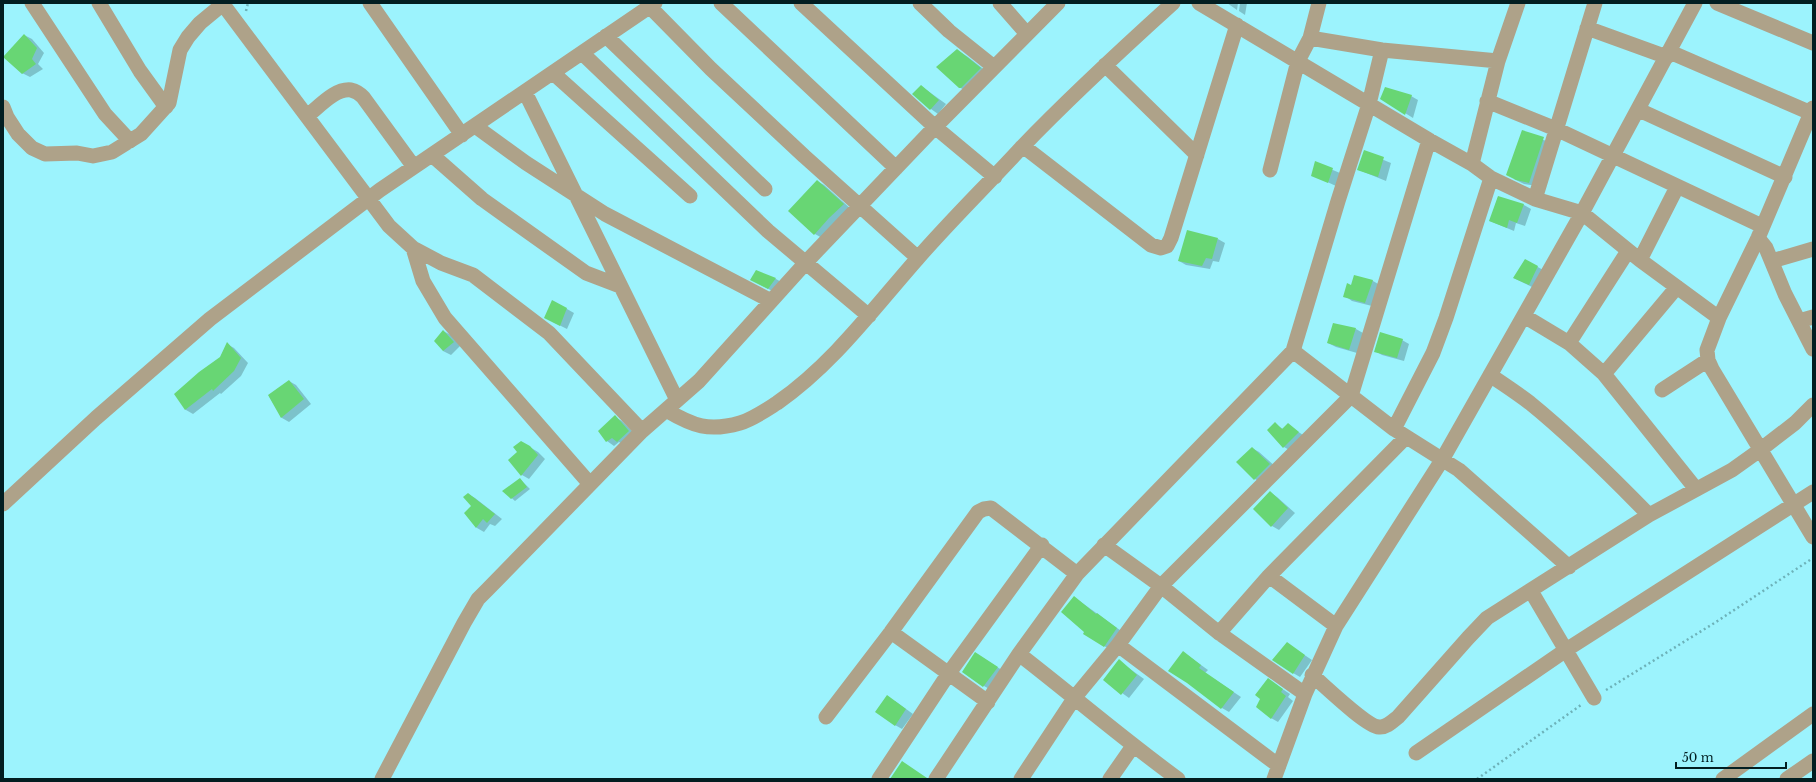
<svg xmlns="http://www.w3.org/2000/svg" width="1816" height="782" font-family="'Libre Baskerville',serif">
	<rect width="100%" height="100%" fill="#9cf3fd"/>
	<path fill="#0003" d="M1227 3H1238L1237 10Z
		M1240 3H1247L1245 15 1239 11Z
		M24 35 32 39 44 53 38 64 43 69 30 77 22 73Z
		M957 50 968 57 991 75 971 94 959 87Z
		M921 86 946 104 938 114 931 109 914 94Z
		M1411 96 1418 100 1413 118 1381 98Z
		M1522 131 1551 143 1537 186 1524 184 1514 179Z
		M1364 152 1391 163 1386 181 1359 170Z
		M1316 163 1340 173 1336 186 1312 175Z
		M817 181 824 185 851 209 822 238 815 234Z
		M1498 197 1524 205 1531 209 1525 226 1516 223 1514 231 1490 221Z
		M1218 239 1225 243 1219 262 1213 261 1210 269 1186 265 1179 261Z
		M1525 260 1545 271 1536 289 1514 278Z
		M756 271 776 279 783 283 776 293 759 284Z
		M1355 276 1373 281 1380 285 1372 306 1352 301 1345 296 1352 286Z
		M553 301 574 313 567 329 553 322Z
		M1356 329 1363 333 1357 353 1336 347 1328 343Z
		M443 331 451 335 460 346 451 355 443 351Z
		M1402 340 1409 344 1404 361 1382 355 1375 351Z
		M227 344 234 348 248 363 241 376 221 394 220 393 193 414 186 410 175 394 220 358Z
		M289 381 296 385 311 404 289 422 282 418 269 396Z
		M615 417 622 421 636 435 625 446 619 442 614 446 607 441Z
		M1275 424 1283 429 1288 425 1306 437 1291 451 1284 447Z
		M521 442 538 452 545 459 529 479 522 475 519 452Z
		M1252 448 1259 452 1277 468 1262 483 1255 479Z
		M520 479 530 489 515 501 504 491Z
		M1270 492 1277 497 1295 513 1279 530 1272 526Z
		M468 494 475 498 502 519 495 526 490 524 484 532 477 528 465 513 473 506Z
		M1074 597 1124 633 1112 650 1104 646Z
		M1294 648 1312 660 1300 677 1293 673Z
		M1183 652 1208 670 1205 673 1241 697 1229 712 1222 708Z
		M983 658 1005 672 991 690 984 686Z
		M1119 661 1144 679 1129 698 1104 680Z
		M1275 684 1290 694 1288 697 1293 701 1278 722 1271 718Z
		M895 701 913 714 902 729 895 725Z"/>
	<path fill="#68d674" d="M24 34 37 48 32 59 36 64 22 74 3 57Z
		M957 49 981 68 961 88H959L936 67Z
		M921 85 939 100 930 110 912 94Z
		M1385 87 1412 95 1405 115 1380 99Z
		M1522 130 1544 137 1529 183 1516 180 1506 175Z
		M1364 150 1384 157 1378 177 1357 170Z
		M1315 161 1333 168 1328 183 1311 176Z
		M817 180 844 204 829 218 814 235 788 211Z
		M1498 196 1524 204 1517 223 1509 220 1507 228 1489 221Z
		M1187 230 1218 238 1212 259 1206 258 1202 266 1178 261Z
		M1525 259 1538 266 1529 285 1513 278Z
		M756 270 776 278 768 289 750 280Z
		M1354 275 1373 280 1365 303 1343 297 1347 283 1351 285Z
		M552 300 567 308 560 326 544 318Z
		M1333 323 1356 328 1349 350 1327 343Z
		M443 330 454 342 443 351 434 341Z
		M1380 332 1403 339 1397 358 1374 352Z
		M227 342 241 358 234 371 213 391 212 389 185 410 174 394 199 372 220 357Z
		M289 380 304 399 281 418 268 395Z
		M615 415 629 431 617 442 612 438 606 442 598 431Z
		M1275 422 1282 429 1288 423 1299 432 1283 448 1267 430Z
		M521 441 530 446 538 455 521 476 508 460 517 452 513 447Z
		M1252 447 1270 464 1254 480 1236 462Z
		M520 478 527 487 511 499 502 491Z
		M1270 491 1288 508 1271 527 1253 509Z
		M468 493 495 514 487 523 483 519 476 528 464 513 471 506 463 497Z
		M1074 596 1096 614 1097 613 1117 628 1104 647 1083 634 1084 632 1061 612Z
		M1287 642 1305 655 1293 674 1272 660Z
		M1183 651 1201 665 1199 668 1234 692 1221 709 1187 683 1168 671Z
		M975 652 998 667 983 687 962 672Z
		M1119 659 1137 675 1121 695 1103 680Z
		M1268 678 1283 689 1281 692 1286 696 1271 719 1256 707 1260 699 1255 695Z
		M887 695 906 709 895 726 875 712Z
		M902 761 927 778V779H890Z"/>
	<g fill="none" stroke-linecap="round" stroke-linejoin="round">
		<path stroke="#6db2b9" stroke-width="2.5" stroke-dasharray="2 3" stroke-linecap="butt" d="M246 11 248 3
			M1606 690 1716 622 1813 558
			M1477 779 1581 705"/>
		<path stroke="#aea289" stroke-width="15" d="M32 3 105 114 130 141
			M99 3 140 71 166 107
			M222 3 389 226 413 248 441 263 473 275 549 333 642 431
			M370 3 462 135
			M721 3 896 168
			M801 3 935 127 995 177
			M920 3 949 31 994 67
			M1000 3 1027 34
			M1199 3 1429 140 1472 164 1491 178 1535 199 1582 213 1640 260 1719 318
			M1717 3 1813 43
			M650 7 711 69 804 156 918 258
			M1587 28 1667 57
			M606 36 765 189
			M1310 38 1382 50 1498 61
			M1670 52 1811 113
			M582 53 768 231 869 316
			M1105 65 1197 155
			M553 73 690 196
			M525 92 677 400
			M1487 101 1556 129 1762 226
			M3 107 7 117 18 134 32 148 45 154 77 153 93 156 112 152 141 134 169 103 180 50 188 37 200 23 223 4
			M1813 108 1758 238 1719 318 1707 350 1708 360 1712 369 1813 537
			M1639 110 1785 177
			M307 116C319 107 335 88 351 90 355 91 360 94 363 97L414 167
			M475 126 526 163 605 214 771 301
			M1023 146 1151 245 1161 248 1167 246 1171 238 1237 25
			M432 155 482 199 586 273 620 286
			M1472 164 1498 61 1518 3
			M1270 170 1298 61 1310 38 1319 3
			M1535 199 1595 3
			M1758 238 1766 248 1785 294 1813 349
			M413 248 423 281 445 318 590 484
			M1640 260 1677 187
			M1772 261 1813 249
			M1524 316 1569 343 1604 374 1696 489
			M1799 321 1813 317
			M1569 343 1628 251
			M1293 351 1394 429 1459 470 1569 567
			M1604 374 1677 287
			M1490 375C1503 384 1517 393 1530 403 1572 437 1611 476 1649 515
			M1662 390 1708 360
			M666 410C693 426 709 432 740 423 753 419 766 410 777 403 833 364 873 309 918 258 951 220 987 185 1021 148 1070 97 1121 50 1173 3
			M1394 429 1433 353 1446 318 1491 178
			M3 504 96 418 210 319 380 190 655 3
			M1104 545 1161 586 1219 633 1305 694
			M1269 576 1336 626
			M1531 591 1594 698
			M891 632 988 702
			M1219 633 1269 576 1406 437
			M1118 645 1279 766
			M1019 654C1072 695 1123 739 1178 779
			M1312 675C1325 686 1366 726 1379 727 1386 728 1393 721 1398 717L1468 638 1487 618 1649 515 1732 470 1760 450 1795 423 1813 405
			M826 717 891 632 978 512 984 509 991 508 1077 574
			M1416 753 1566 650 1813 492
			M382 779 464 623 478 599 487 590 642 431 699 381 810 258 935 127 1058 3
			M879 779 949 673 1042 545
			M936 779 1019 654 1077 574 1293 351 1338 201 1369 104 1382 50
			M1021 779 1075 697 1118 645 1161 586 1351 396 1429 140
			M1110 779 1133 746
			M1274 779 1305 694 1336 626 1442 460 1582 213 1695 3
			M1723 779 1813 714
			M1787 779 1813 761"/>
	</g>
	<rect width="1816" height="782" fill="none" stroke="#021e21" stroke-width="8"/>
	<path d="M1676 762v6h110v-6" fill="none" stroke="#021e21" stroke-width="2"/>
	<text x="1682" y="762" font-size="12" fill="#021e21" stroke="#9cf3fd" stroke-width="3" paint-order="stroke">50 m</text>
</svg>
